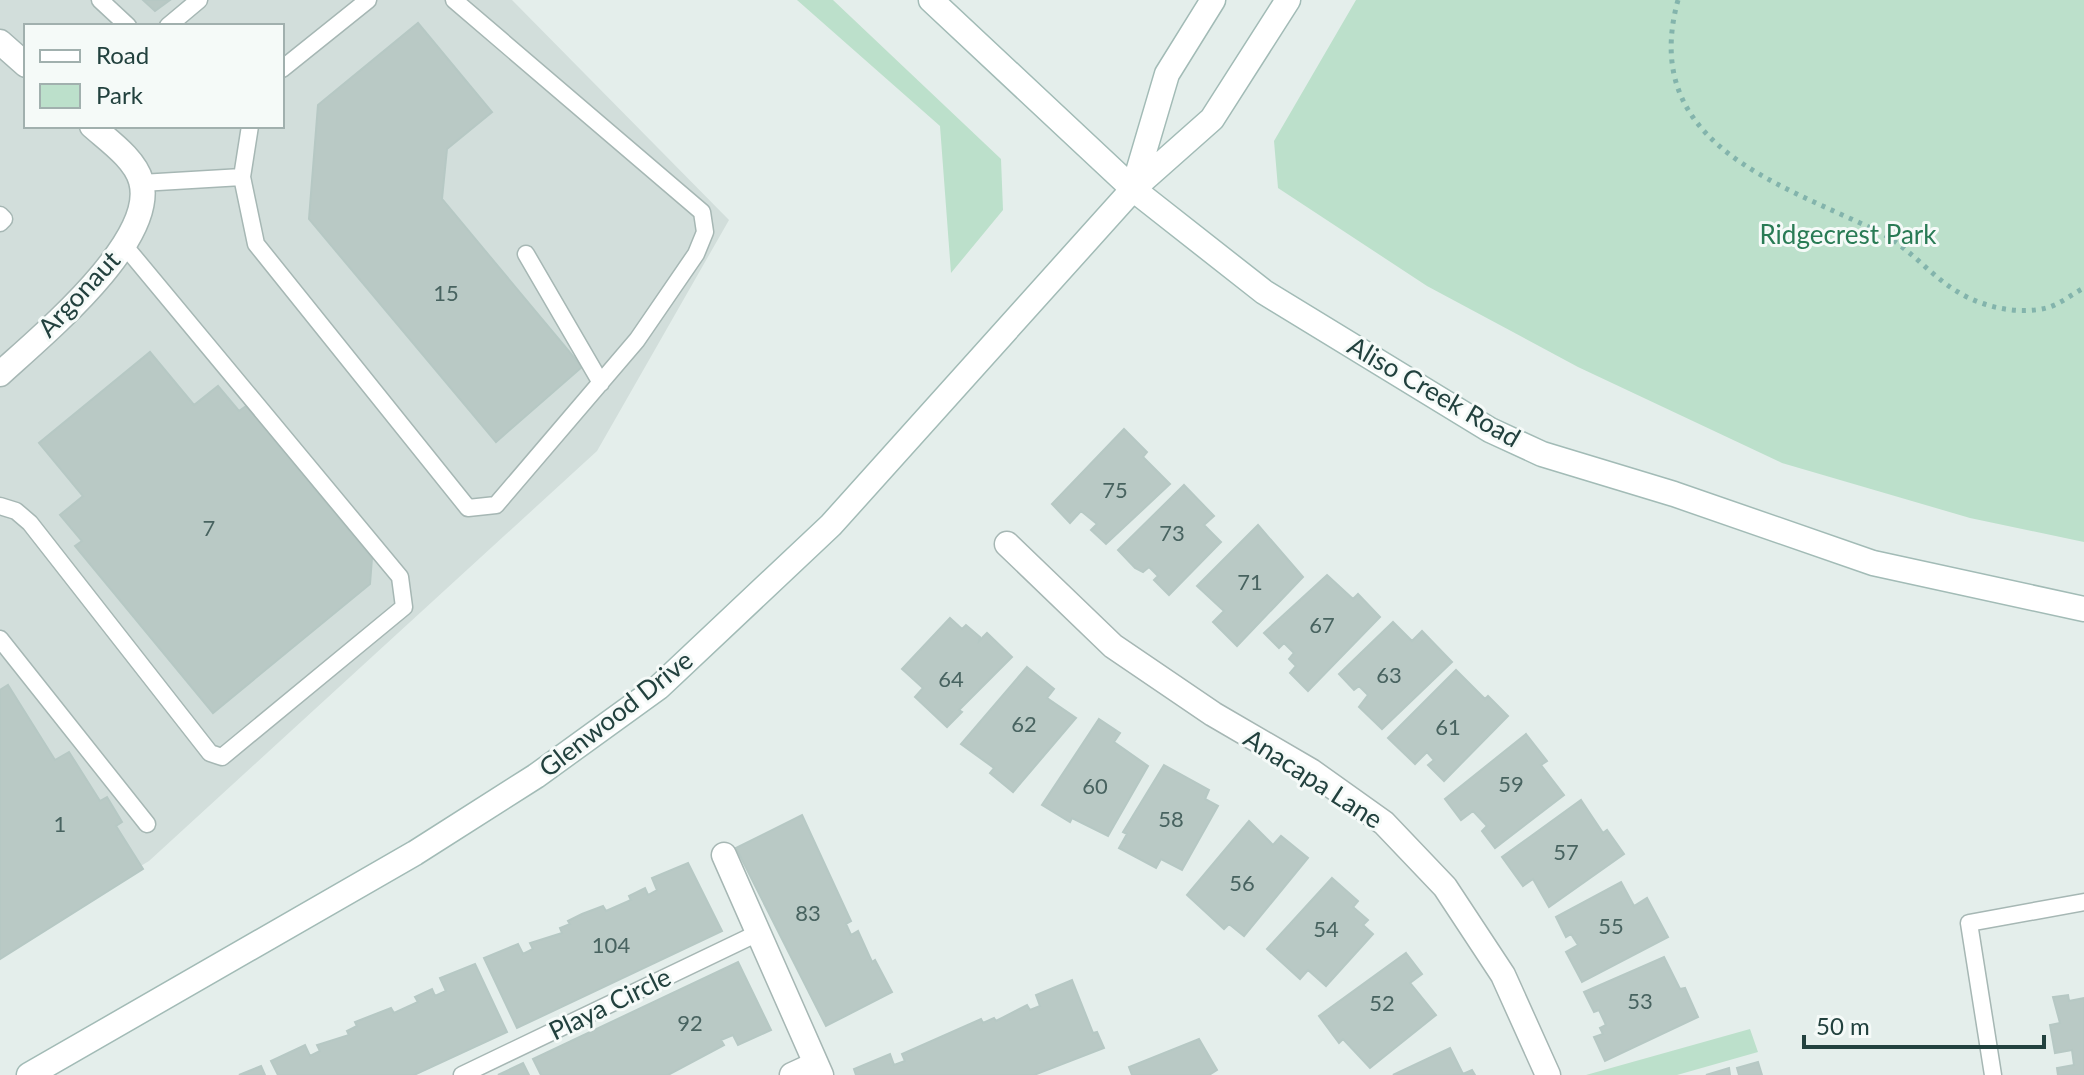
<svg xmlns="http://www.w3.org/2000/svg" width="2084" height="1075" font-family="Lato,sans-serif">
	<rect width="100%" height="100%" fill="#e4eeeb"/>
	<path fill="#d2dedb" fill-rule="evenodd" d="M0 0H512L729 220 597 451 149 861 0 951ZM26 26H282V126H26Z"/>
	<path fill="#bce0cb" d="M797 0H833L1001 159 1003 210 951 273 940 126Z
		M1356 0H2084V542L1970 518 1782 463 1578 367 1427 286 1278 188 1274 141Z
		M1750 1029 1758 1052 1677 1075H1586Z"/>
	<path fill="#b9c9c5" stroke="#b6c8c4" stroke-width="2" d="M143 0H170L155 11Z
		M418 23 492 112 447 149 442 199 582 367 496 442 309 219 318 105Z
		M150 352 194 405 218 386 239 411 246 406 372 558 370 584 213 713 75 546 82 541 60 515 83 496 39 443Z
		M1124 429 1147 452 1143 457 1170 484 1106 544 1091 530 1097 524 1081 511 1070 523 1052 504Z
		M1184 485 1214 516 1204 525 1221 542 1169 595 1154 580 1158 576 1149 567 1143 572 1135 568 1118 550Z
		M1258 525 1303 577 1237 646 1213 622 1224 611 1197 586Z
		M1327 575 1353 599 1358 594 1380 617 1308 691 1290 673 1296 666 1289 659 1294 653 1284 643 1279 648 1264 633Z
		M950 618 962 629 966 625 980 637 979 641 987 633 1012 657 959 710 962 712 947 727 915 697 923 688 902 669Z
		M1393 622 1412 641 1422 631 1452 662 1382 729 1359 707 1368 695 1359 686 1354 690 1339 674Z
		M1027 667 1054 689 1047 698 1076 718 1013 792 990 773 994 768 961 744Z
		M1456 670 1485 699 1488 696 1508 716 1444 781 1428 765 1434 760 1427 752 1415 764 1388 738Z
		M8 685 55 760 69 752 100 801 107 797 122 822 116 826 143 869 0 959V690Z
		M1099 719 1120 733 1114 742 1148 766 1108 836 1072 818 1070 822 1042 805Z
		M1526 734 1547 761 1541 765 1564 795 1495 848 1482 831 1487 826 1473 811 1461 820 1445 799Z
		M1164 765 1209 790 1205 799 1218 806 1182 870 1161 859 1156 868 1119 848 1127 834 1123 832Z
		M1581 800 1603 833 1607 830 1624 854 1549 907 1533 879 1523 886 1502 857Z
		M802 815 851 921 846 924 851 935 858 931 872 962 875 960 892 992 826 1026 736 848Z
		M1249 821 1273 845 1281 836 1308 858 1244 936 1229 924 1224 929 1187 895Z
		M688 863 722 931 517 1028 484 958 518 944 523 954 533 949 530 943 562 933 560 928 570 924 568 921 582 914 603 906 606 911 631 900 629 896 645 888 648 895 657 890 652 878Z
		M1332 878 1358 901 1353 907 1368 920 1363 925 1373 934 1326 986 1308 970 1300 979 1267 949Z
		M1621 882 1634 906 1647 898 1668 937 1582 982 1566 952 1578 945 1571 934 1566 937 1556 917Z
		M1406 953 1422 974 1410 983 1436 1015 1370 1068 1343 1039 1339 1043 1319 1016Z
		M1664 957 1680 989 1685 988 1698 1017 1605 1061 1594 1037 1603 1034 1600 1028 1606 1025 1599 1010 1594 1012 1584 992Z
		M738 962 771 1030 738 1045 733 1035 721 1040 724 1045 668 1075H541L533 1059Z
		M475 964 507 1032 414 1075H278L271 1061 305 1045 310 1056 320 1051 317 1045 349 1035 347 1031 357 1026 355 1022 391 1008 394 1013 418 1002 415 997 432 989 435 996 446 991 440 978Z
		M1072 980 1093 1033 1097 1032 1104 1048 1034 1075H856L854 1069 890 1054 894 1065 905 1061 902 1054 981 1019 983 1023 994 1018 996 1021 1027 1005 1030 1010 1040 1006 1036 995Z
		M2068 995 2069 1001 2084 998V1075H2058L2057 1068 2074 1065 2072 1050 2055 1053 2050 1025 2060 1023 2053 997Z
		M1199 1039 1217 1070 1209 1075H1132L1129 1067Z
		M1450 1048 1463 1074 1472 1070 1475 1075H1393Z
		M1758 1062 1762 1075H1739L1737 1068Z
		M523 1063 529 1075H498Z
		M261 1066 265 1075H239Z
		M1729 1068 1730 1075H1706Z"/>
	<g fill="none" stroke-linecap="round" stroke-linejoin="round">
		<defs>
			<path id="service" d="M100 0 128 26
				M168 26 199 0
				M282 69 368 0
				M250 126 242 177 256 244 468 508 496 505 637 340 696 254 705 232 702 212 454 0
				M141 183 242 177
				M0 215 4 219 0 223
				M526 254 601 383
				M0 506 16 511 30 523 210 753 222 757 404 607 400 577 124 245
				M0 639 147 824
				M462 1075 758 933
				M1993 1075 1969 923 2084 902"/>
			<path id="minor" d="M1007 544 1113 646 1213 714 1311 771 1384 823 1445 887 1503 975 1548 1075
				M724 855 821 1075
				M792 1075 816 1064"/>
			<path id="tertiary" d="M0 42 26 65
				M0 374C40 337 158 241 141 181 135 159 109 141 92 126"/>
			<path id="secondary" d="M931 0 1133 189 1264 292 1490 430 1542 454 1674 494 1873 563 2084 609
				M1133 189 1167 74 1213 0
				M29 1075 415 853 536 776 659 687 831 525 1133 189 1212 119 1288 0"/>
		</defs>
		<use href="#service" stroke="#a6b7b4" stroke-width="19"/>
		<use href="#minor" stroke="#a6b7b4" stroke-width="27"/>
		<use href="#tertiary" stroke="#a6b7b4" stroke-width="27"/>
		<use href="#secondary" stroke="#a2bbb6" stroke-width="27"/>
		<path stroke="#83b4ac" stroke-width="5" stroke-dasharray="4 6" stroke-linecap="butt" d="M1678 0C1639 142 1775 182 1875 230 1909 246 1929 275 1958 292 1982 307 2018 315 2046 308 2059 305 2072 294 2084 288"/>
		<use href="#service" stroke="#fff" stroke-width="16"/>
		<use href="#minor" stroke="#fff" stroke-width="24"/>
		<use href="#tertiary" stroke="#fff" stroke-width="24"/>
		<use href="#secondary" stroke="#fff" stroke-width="24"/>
	</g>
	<g text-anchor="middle" stroke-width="6" stroke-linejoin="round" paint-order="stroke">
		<g font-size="22" fill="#486360">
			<text x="446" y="301">15</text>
			<text x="1115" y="498">75</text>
			<text x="209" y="536">7</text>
			<text x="1172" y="541">73</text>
			<text x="1250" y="590">71</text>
			<text x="1322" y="633">67</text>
			<text x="1389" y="683">63</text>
			<text x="951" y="687">64</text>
			<text x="1024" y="732">62</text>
			<text x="1448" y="735">61</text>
			<text x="1511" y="792">59</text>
			<text x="1095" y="794">60</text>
			<text x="1171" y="827">58</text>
			<text x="60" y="832">1</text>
			<text x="1566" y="860">57</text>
			<text x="1242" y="891">56</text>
			<text x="808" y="921">83</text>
			<text x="1611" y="934">55</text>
			<text x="1326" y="937">54</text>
			<text x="611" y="953">104</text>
			<text x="1640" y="1009">53</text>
			<text x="1382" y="1011">52</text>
			<text x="690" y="1031">92</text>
		</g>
		<g font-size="26" fill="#297b55" stroke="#f5faf8">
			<text x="1848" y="244">Ridgecrest Park</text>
		</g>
		<g font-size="26" fill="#22413e" stroke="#f5faf8">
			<text transform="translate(79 294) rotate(-47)" y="9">Argonaut</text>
			<text transform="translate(1434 392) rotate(30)" y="9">Aliso Creek Road</text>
			<text transform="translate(616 714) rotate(-38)" y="9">Glenwood Drive</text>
			<text transform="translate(1313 779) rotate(33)" y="9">Anacapa Lane</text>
			<text transform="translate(610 1004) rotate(-26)" y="9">Playa Circle</text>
		</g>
	</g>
	<rect x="24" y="24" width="260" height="104" fill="#f5faf8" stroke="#a1b0ae" stroke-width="2"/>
	<rect x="40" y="50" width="40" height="12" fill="#ffffff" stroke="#a1b0ae" stroke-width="2"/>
	<text x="96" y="64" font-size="24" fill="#22413e">Road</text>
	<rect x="40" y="84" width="40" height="24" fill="#bce0cb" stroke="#a1b0ae" stroke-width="2"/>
	<text x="96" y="104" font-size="24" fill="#22413e">Park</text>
	<path d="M1804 1035v12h240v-12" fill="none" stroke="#22413e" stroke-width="4"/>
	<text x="1816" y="1035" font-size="24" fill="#22413e" stroke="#f5faf8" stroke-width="6" paint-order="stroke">50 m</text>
</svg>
